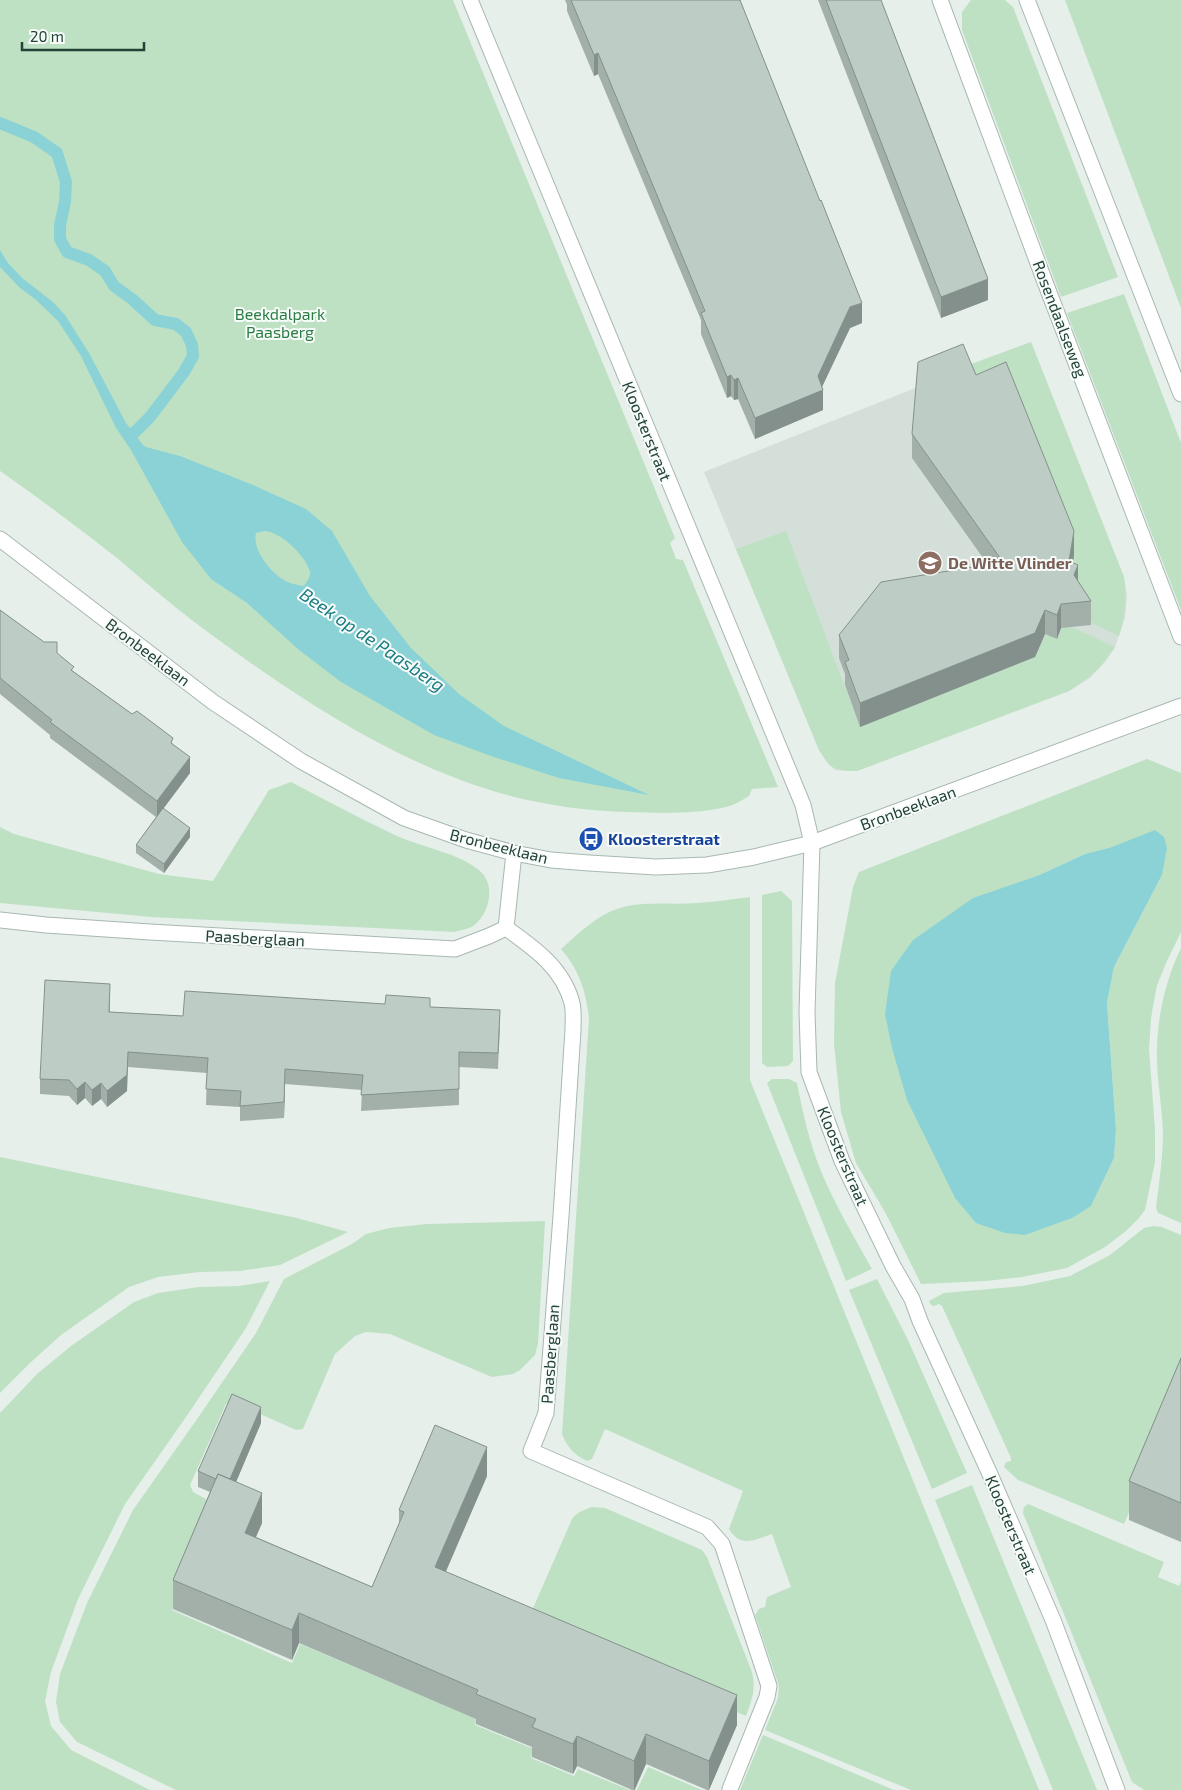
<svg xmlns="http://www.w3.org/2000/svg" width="1181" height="1790" font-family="'Exo 2',sans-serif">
	<rect width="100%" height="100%" fill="#e6efea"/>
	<path fill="#d4dfd9" d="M1031 342 1124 577 1127 596 1125 618 1115 647 1105 662 1090 678 1069 691 857 771 835 770 828 764 819 750 704 472Z"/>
	<path fill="#bee1c4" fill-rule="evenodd" d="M0 0H453L675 538 670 543 676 559 683 560 778 787 752 789 749 796C741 801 732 806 722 808 694 814 657 813 628 812 583 811 536 804 493 791 384 758 283 688 193 621 167 601 142 579 117 558 79 528 40 499 0 471Z
		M971 0H1005L1013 7 1118 277 1061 297 962 30V12Z
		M1065 0H1181V308Z
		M1124 294 1181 443V610L1067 313Z
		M1031 342 1124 577C1127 598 1125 616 1119 636L1088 621 976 398 963 367Z
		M786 531 860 727 1035 657 1045 634 1063 623 1115 647C1101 668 1091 677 1069 691L857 771C834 771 831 769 819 750L736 549Z
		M1147 759 1181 773V932L1167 961 1157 985 1151 1018 1149 1049 1155 1130V1162L1145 1210 1138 1219 1126 1231 1105 1247 1067 1268 1022 1277 986 1281 921 1284 885 1212 856 1163 841 1112 834 1044 835 983 853 887 859 872ZM1112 847 1162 875 1114 967 1107 1003 1116 1130 1114 1158 1091 1206 1037 876 1085 854Z
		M291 782C326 800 361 819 397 836 421 847 463 854 481 872 496 886 489 915 473 926 469 929 460 930 455 932L151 917 0 903V827L14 834 159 874 213 881 269 790Z
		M781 891 792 901 793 1061 788 1066 767 1067 762 1063V895Z
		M750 897V1080L1039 1790H911L765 1730 778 1698 779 1686 755 1615 759 1609 765 1607 767 1597 791 1587 772 1534C756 1539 741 1549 729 1529L743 1491 605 1429 592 1459 587 1461C573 1454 568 1448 562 1434L589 1018C586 992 579 969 561 949 579 933 597 915 620 908 644 901 672 905 697 903 714 902 732 899 750 897Z
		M1181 948V1223L1158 1213 1156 1208C1159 1183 1163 1158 1163 1132 1162 1104 1156 1076 1157 1048 1158 1013 1166 979 1181 948Z
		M772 1079H789L797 1083C804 1119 812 1154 828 1187 841 1215 857 1242 872 1269L846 1281 767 1083Z
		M0 1157 297 1218 348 1232 280 1265 240 1271 200 1272 158 1277 129 1287 61 1335 31 1362 0 1393Z
		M545 1221 538 1344 535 1355 520 1370 513 1374 492 1377 390 1334 366 1332 355 1336 335 1354 303 1429 296 1430 233 1402 226 1404 190 1485 193 1492 215 1504 172 1610 292 1663 300 1644 477 1719 475 1725 534 1749 531 1758 574 1776 578 1769 630 1790H176L77 1742 60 1722 56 1702 60 1674 87 1603 133 1510 195 1422 256 1333 284 1279 352 1244 366 1234 389 1228 427 1224Z
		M1153 1226 1162 1227 1181 1235V1388L1124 1524 1018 1480 1004 1467 1006 1462 1011 1461V1458L942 1306 939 1304 934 1306 931 1305 929 1301 944 1293 1023 1286 1070 1276 1110 1255 1144 1228Z
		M877 1279 908 1340 967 1473 932 1489 849 1290Z
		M270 1281 246 1328 186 1417 125 1504 78 1599 51 1672 45 1701 51 1726 71 1750 150 1790H0V1413L37 1374 71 1346 134 1302 158 1293 199 1287 239 1286Z
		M972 1485 1097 1790H1053L935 1500Z
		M1028 1504 1164 1562 1158 1577 1179 1586 1181 1582V1790H1144L1132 1782 1023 1513 1024 1507Z
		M592 1507 605 1508 702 1550 707 1557 752 1672C756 1691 752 1699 746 1716L710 1701 524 1629 572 1519C577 1512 584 1510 592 1507Z
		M763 1735 894 1790H740Z
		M648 1767 702 1790H637Z"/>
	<path fill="#8bd2d6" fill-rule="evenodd" d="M0 250 8 263 22 278 53 302 65 315 89 353 126 423 143 445 146 447 180 456 253 485 306 509 332 531 370 596 411 648 459 694 504 726 649 795 559 778 491 756 434 735 341 682 299 650 247 603 211 579 182 542 131 450 116 428 81 356 58 321 35 299 20 288 0 267ZM264 531C280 531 306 556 310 572 311 577 307 581 304 586 296 585 288 583 282 579 269 570 252 549 256 533Z
		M1155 830 1164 837 1167 848 1162 875 1114 967 1107 1003 1116 1130 1114 1158 1091 1206 1072 1218 1025 1235 1005 1233 976 1223 955 1198 907 1100 892 1048 885 1014 891 971 913 940 973 898 1037 876 1085 854 1112 847Z"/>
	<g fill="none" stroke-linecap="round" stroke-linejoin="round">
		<path stroke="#8bd2d6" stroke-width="12" d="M0 123 34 137 57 153 66 182 65 202 60 225V239L67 252 89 260 105 271 114 286 132 299 155 320 176 324 186 332 192 345 193 356 184 372 150 417 130 437"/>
		<defs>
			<path id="minor" d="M470 0 803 805 812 843 807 1012 809 1072 842 1161 893 1266 912 1299 920 1321 989 1472 1053 1620 1117 1790
				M940 0 1045 282 1181 637
				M1027 0 1181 394
				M0 539 213 702 301 761 404 818 466 840 514 853 551 860 589 863 656 867 707 865 754 857 812 843 1181 706
				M0 920 46 925 150 932 455 949 489 936 506 928
				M506 928C534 948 563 968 572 1003 574 1011 573 1021 573 1030L561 1216 546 1413 531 1451 707 1527 722 1544 769 1686 767 1697 730 1789
				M506 928 514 853"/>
		</defs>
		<use href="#minor" stroke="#a8b8b1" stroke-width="17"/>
		<use href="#minor" stroke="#fff" stroke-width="15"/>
	</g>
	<path fill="#a3b0aa" d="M565 0H740L862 323 850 328 822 387 823 410 755 439 738 399 734 400 731 396 727 398 701 334V320L598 74 594 76 567 11V5Z
		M818 0H881L988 300 941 318Z
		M976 375 1074 555 1073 563 1078 582 1091 601V625L1061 628 1057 639 1045 634 1035 657 860 727 845 685V674L839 658V635L988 565 912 458V434Z
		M0 610 57 653 74 672 173 744 190 773 163 809 190 837 164 873 136 853V845L156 817 50 738V735L0 694Z
		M110 999V1012L183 1016 430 1007 500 1026 498 1069 459 1067V1105L361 1111 362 1090 285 1084 284 1118 240 1121V1107L206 1105 207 1073 128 1067 127 1091 107 1107 101 1099 92 1106 85 1098 77 1105 69 1096 40 1094V1079Z
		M1181 1358V1542L1129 1520V1481Z
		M261 1423 236 1482 262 1523 256 1537 372 1587 399 1524V1510L487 1476 445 1572 737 1725 709 1790H707L646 1764 635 1790H632L577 1766 573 1774 532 1757V1747L476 1724V1719L299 1643 292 1660 173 1609V1580L210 1492 198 1487V1471Z"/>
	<path fill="#84908b" d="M598 53V74L594 76V55Z
		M988 279V300L941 318V297Z
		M862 303V323L850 328 820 391 823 390V410L755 439V418L818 376 850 307Z
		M731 375V396L727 398V377Z
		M738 378V399L734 400V380Z
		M1074 531V555L1069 584V561Z
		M1078 565V589L1074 575Z
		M1061 604V628L1057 639V615Z
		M1045 610V634L1035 657 860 727V703Z
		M190 757V773L157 817V801Z
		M190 828V837L164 873V864Z
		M128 1052 127 1091 107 1107V1091Z
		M285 1069V1084L284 1118V1102Z
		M85 1082V1098L77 1105V1089Z
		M101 1083V1099L92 1106V1090Z
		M261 1407V1423L228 1501V1484Z
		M487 1447V1476L435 1597V1567Z
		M262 1493V1523L245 1562V1533Z
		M299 1613V1643L292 1660V1630Z
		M737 1695V1725L709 1790V1761Z
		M646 1734V1764L634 1790V1761Z
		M577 1736V1766L573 1774V1744Z"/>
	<path fill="#bdcdc6" stroke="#84908b" d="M571 0H740L820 201 821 200 862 303 850 307 818 376 823 390 755 418 738 378 734 380 731 375 727 377 701 313 705 311 598 53 594 55Z
		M826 0H881L988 279 941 297Z
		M963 344 976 375 1006 362 1074 531 1069 561 1078 565 1074 575 1091 601 1061 604 1057 615 1045 610 1035 633 860 703 845 662 849 660 839 635 881 582 1003 562 912 434 918 362Z
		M0 610 44 642H57V653L74 667 71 670 132 714 137 711 173 738 171 743 190 757 157 801 50 722 52 720 0 678Z
		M163 808 190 828 164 864 136 845Z
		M45 980 110 984 109 1012 183 1016 185 991 385 1004 386 995 430 998V1007L500 1010 498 1053 459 1052V1089L361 1095 363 1075 285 1069 284 1102 240 1106 241 1091 206 1089 208 1058 128 1052 127 1075 107 1091 101 1083 92 1090 85 1082 77 1089 69 1080 40 1079Z
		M1181 1358V1503L1129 1481Z
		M232 1394 261 1407 230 1479 218 1474 216 1479 198 1471Z
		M435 1425 487 1447 435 1567 737 1695 709 1761 646 1734 634 1761 577 1736 573 1744 532 1727 536 1719 476 1694 478 1690 299 1613 292 1630 173 1580 218 1474 262 1493 245 1533 372 1587 404 1512 399 1510Z"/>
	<defs>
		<symbol id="school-disc" viewBox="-11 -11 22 22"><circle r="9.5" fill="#8d6e63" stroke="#f7fbf9"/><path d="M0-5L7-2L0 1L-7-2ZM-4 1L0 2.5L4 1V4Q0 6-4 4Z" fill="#fff"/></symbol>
		<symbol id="bus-disc" viewBox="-11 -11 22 22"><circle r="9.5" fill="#1a4fb4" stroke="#f7fbf9"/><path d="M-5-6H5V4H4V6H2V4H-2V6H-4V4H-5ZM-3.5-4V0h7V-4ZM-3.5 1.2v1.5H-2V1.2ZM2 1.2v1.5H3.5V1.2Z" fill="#fff"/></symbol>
	</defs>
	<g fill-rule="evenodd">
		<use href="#school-disc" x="916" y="549" width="28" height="28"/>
		<use href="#bus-disc" x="577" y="825" width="28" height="28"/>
	</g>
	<g text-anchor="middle" stroke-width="4" stroke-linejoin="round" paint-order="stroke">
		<g font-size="16" fill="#2a7d42" stroke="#f7fbf9">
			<text x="280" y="320">Beekdalpark<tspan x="280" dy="18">Paasberg</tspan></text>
		</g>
		<g font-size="16" fill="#234337" stroke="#f7fbf9">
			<text transform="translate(1060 319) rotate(69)" y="6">Rosendaalseweg</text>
			<text transform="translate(647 431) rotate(68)" y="6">Kloosterstraat</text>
			<text transform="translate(148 652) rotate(37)" y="6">Bronbeeklaan</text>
			<text transform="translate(908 808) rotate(-20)" y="6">Bronbeeklaan</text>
			<text transform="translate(499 846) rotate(14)" y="6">Bronbeeklaan</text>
			<text transform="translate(255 938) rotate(3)" y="6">Paasberglaan</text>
			<text transform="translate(843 1156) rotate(67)" y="6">Kloosterstraat</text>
			<text transform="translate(550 1354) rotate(-86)" y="6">Paasberglaan</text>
			<text transform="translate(1011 1525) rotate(67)" y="6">Kloosterstraat</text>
		</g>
		<g font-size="16" font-weight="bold" fill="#785e54" stroke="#f7fbf9" text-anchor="start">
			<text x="948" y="569">De Witte Vlinder</text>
		</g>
		<g font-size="16" font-weight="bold" fill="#164399" stroke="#f7fbf9" text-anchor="start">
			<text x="608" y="845">Kloosterstraat</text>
		</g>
		<g font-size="18" font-style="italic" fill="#187c83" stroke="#f7fbf9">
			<text transform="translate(372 640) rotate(34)" y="6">Beek op de Paasberg</text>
		</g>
	</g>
	<path d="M22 42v8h122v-8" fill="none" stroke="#234337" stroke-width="2.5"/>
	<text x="30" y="42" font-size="15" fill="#234337" stroke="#f7fbf9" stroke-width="4" paint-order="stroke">20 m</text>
</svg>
